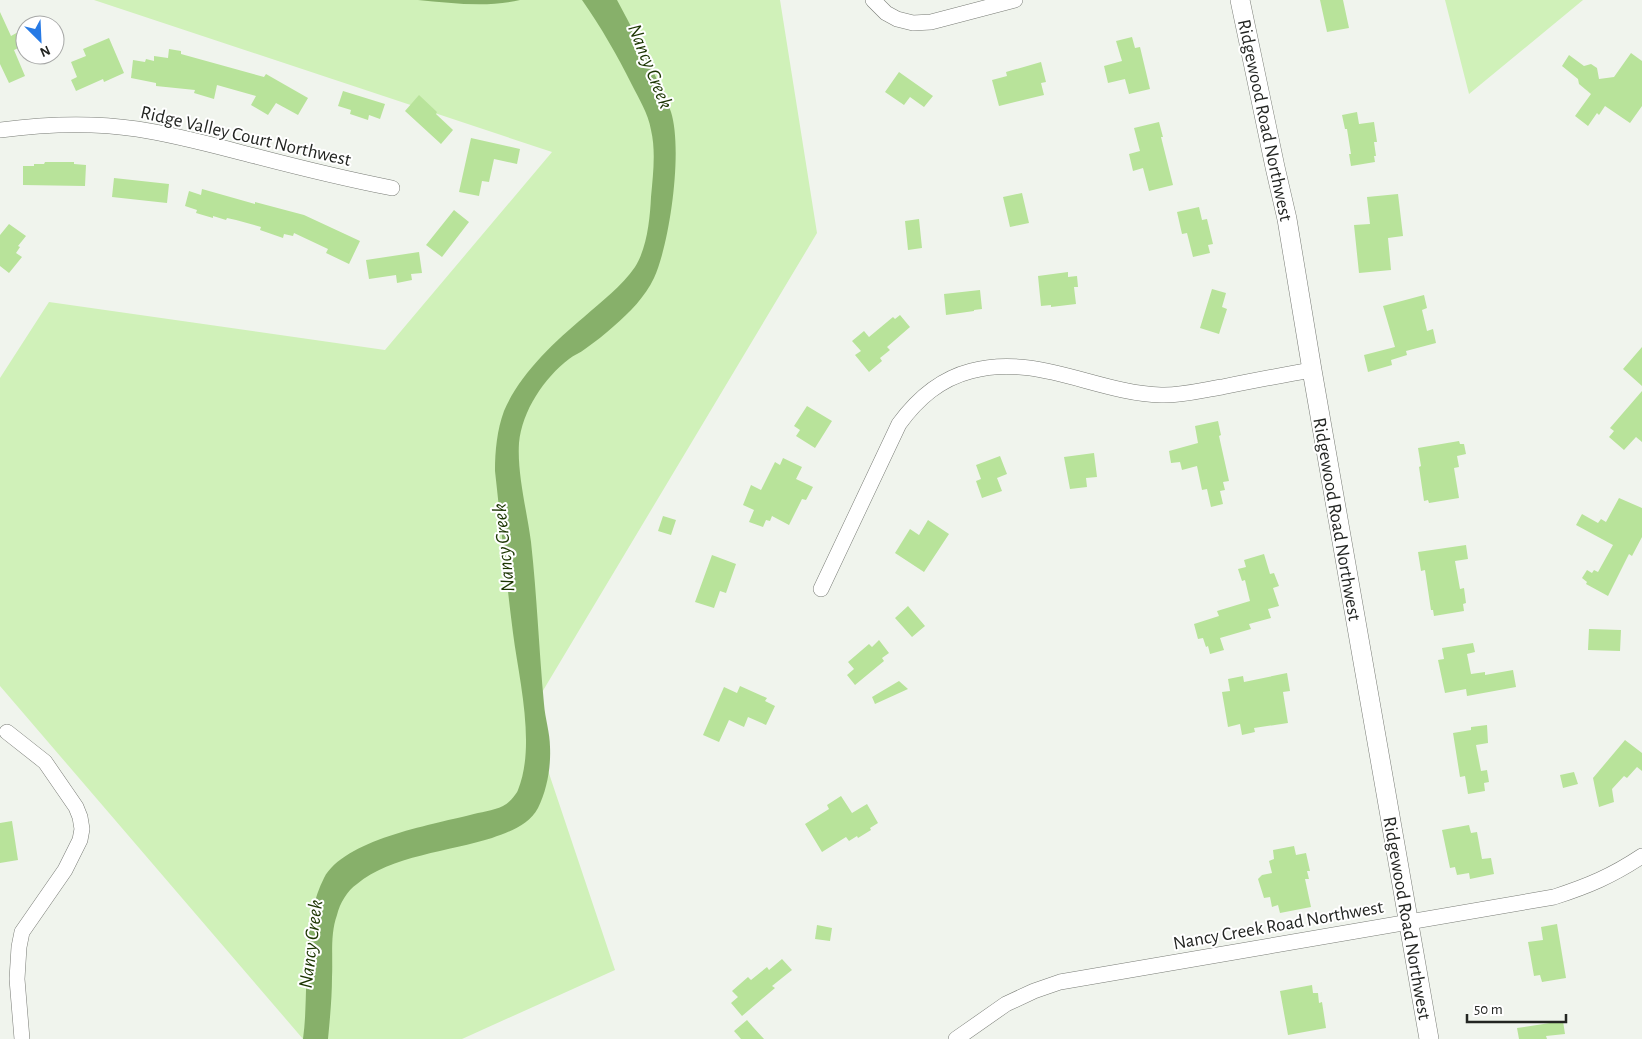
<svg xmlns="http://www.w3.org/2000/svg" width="1642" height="1039" font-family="'Alegreya Sans',sans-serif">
	<rect width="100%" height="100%" fill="#f0f4ed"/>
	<path fill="#d0f1b9" d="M94 0H780L817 233 529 714 615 970 462 1039H303L0 686V378L49 302 385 350 552 152Z
		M1445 0H1583L1469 94Z"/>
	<path fill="#87b06a" d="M418 0H520C487 8 451 3 418 0Z
		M582 0H617C632 28 646 55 659 84 663 93 668 103 671 112 683 150 670 243 654 278 645 297 630 312 614 326 605 334 595 342 585 349 580 353 574 355 569 359 544 378 522 411 519 443 517 474 527 511 531 542 537 596 539 650 544 704 545 718 550 733 550 747 551 767 547 790 538 808 529 825 509 832 492 838 451 851 390 856 357 884 347 891 340 903 337 915 330 934 333 957 332 977 332 997 330 1018 328 1039H303C310 988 300 925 324 878 344 840 430 825 470 815 480 812 493 811 503 806 508 804 516 795 518 790 536 745 519 680 513 633 506 579 501 525 495 471 495 451 497 430 504 411 520 374 553 343 584 317 601 302 622 286 635 267 647 248 650 219 651 197 653 175 656 151 651 130 648 113 639 99 632 85 617 55 601 27 582 0Z"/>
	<path fill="#b8e39a" d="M1320 0H1343L1349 28 1327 32Z
		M0 12 11 36 20 31 25 42V45L14 50 25 76 9 83 0 64Z
		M1132 37 1135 48 1140 47 1150 89 1129 94 1125 79 1108 83 1104 66 1122 61 1116 41Z
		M109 38 124 73 104 82 103 79 76 91 71 80 77 77 71 62 86 56 83 49Z
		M169 49 181 51V54L264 77 266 74 308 98 298 115 276 103 268 115 251 105 256 96 217 85 214 99 194 93 195 90 156 86V83L131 78 133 60 145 62 146 59 154 61V56L168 58Z
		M1631 53 1642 61V106L1630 123 1605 106 1599 115 1597 113 1588 126 1575 116 1591 94 1579 84 1578 79 1562 66 1569 55 1584 66 1591 64 1597 68 1599 79 1614 77Z
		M1041 62 1046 82 1041 83 1044 95 999 106 992 80 1007 76 1006 72Z
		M899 72 933 96 924 107 910 97 904 105 885 92Z
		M343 91 385 104 380 119 369 115 368 120 350 114 351 110 338 106Z
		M419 95 437 112 436 114 453 130 441 144 405 111Z
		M1357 112 1359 124 1374 122 1377 142H1374L1376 156H1374L1375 162 1351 166 1349 154H1351L1347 129H1345L1342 115Z
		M1159 122 1163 137H1161L1173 185 1149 191 1143 168 1133 171 1129 154 1140 151 1134 128Z
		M471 138 520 149 517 164 494 159 489 182 482 181 479 196 459 192Z
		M45 162H74V164L86 165 85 186 23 185V166H34V164H44Z
		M114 178 169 184 167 203 112 197Z
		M202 189 255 204V202L304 215 360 241 349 264 326 253 328 249 294 233 293 236 284 234 283 238 260 230 261 227 236 220 227 218 226 220 213 216V218L196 213 197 210 185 206 189 191 201 195Z
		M1022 193 1029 223 1010 227 1003 197Z
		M1398 194 1403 236 1388 238 1391 270 1359 273 1354 225 1370 224 1367 197Z
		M1199 207 1202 220 1207 219 1213 244 1208 245 1210 253 1193 257 1187 233 1182 234 1177 212Z
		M454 210 469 222 442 257 426 245Z
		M919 219 922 248 908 250 905 221Z
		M9 224 26 236 18 246 20 247 16 253 22 257 9 273 0 266V235Z
		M419 252 422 273 411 274 412 280 397 283 396 275 369 279 366 260Z
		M1068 272V277L1077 276 1078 287H1074L1076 304 1051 307V305L1041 306 1038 276Z
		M1212 289 1226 293 1222 307 1227 309 1219 334 1200 328Z
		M980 290 982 309 974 310V311L946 315 944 294Z
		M1424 295 1427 308 1422 310 1427 331 1433 329 1436 343 1406 351 1407 355 1391 360 1392 365 1368 372 1364 355 1395 347 1383 306Z
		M900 315 910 327 887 347 890 350 880 358 882 361 869 372 855 355 861 351 852 341 864 331 869 337 893 317 895 319Z
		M1642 347V386L1623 369Z
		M1642 391V442L1636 437 1624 450 1609 437 1614 431 1610 428Z
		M807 406 832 421 815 448 796 436 800 430 794 426Z
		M1218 421 1221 435 1219 436 1229 481 1223 482 1225 490 1220 491 1223 504 1211 507 1207 489 1202 490 1197 466 1182 470 1180 462 1171 463 1169 451 1198 443 1195 426Z
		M1459 441 1460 444H1464L1466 454 1457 456 1459 467 1454 468 1459 498 1429 503 1428 500 1424 501 1419 467 1421 466 1418 448Z
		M1094 453 1097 477 1086 478 1087 487 1070 489 1064 457Z
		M1000 456 1007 474 997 478 1002 491 982 498 976 481 981 479 976 465Z
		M783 458 802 467 796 479 813 487 806 500 802 499 789 525 772 516 770 521 766 520 763 527 749 522 754 510 743 505 751 485 761 490 775 462 780 465Z
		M1619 498 1642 508V537L1632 556 1629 554 1608 596 1586 584 1587 582 1582 578 1587 570 1592 573 1594 570 1598 572 1613 545 1576 525 1582 514 1598 523 1601 519 1606 522Z
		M663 516 676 520 671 535 658 531Z
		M928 520 949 534 924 572 895 553 910 529 919 535Z
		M1466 545 1468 559 1455 561 1460 589 1464 588 1466 603 1463 604 1464 611 1434 616 1433 610H1431L1425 570 1421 571 1418 552Z
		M1264 554 1270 574 1274 573 1279 586 1273 588 1279 606 1268 609 1271 618 1249 624 1251 629 1220 638 1224 650 1210 654 1208 646 1206 647 1203 638 1198 639 1194 624 1219 616 1217 611 1250 601 1245 580 1242 581 1238 569 1246 567 1244 560Z
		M712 555 736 564 726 593 720 591 714 608 695 602Z
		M908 606 925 626 912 637 895 618Z
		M1589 629 1621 630 1620 651 1588 650Z
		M879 640 889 653 882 658 884 661 855 685 847 675 854 669 848 662 869 644 872 647Z
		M1473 643 1475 652 1467 654 1471 674 1485 672V675L1513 670 1516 687 1467 696 1466 689 1445 693 1438 660 1444 659 1442 648Z
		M1287 673 1290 691 1283 692 1288 723 1254 728 1255 732 1242 735 1240 724 1228 727 1222 692 1230 691 1228 679 1243 676 1244 682Z
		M899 681 908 689 875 704 872 697Z
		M740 686 767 698 765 701 775 706 766 725 748 717 744 727 729 720 719 742 703 735 724 687 737 693Z
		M1487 725 1488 743 1476 745 1481 771 1487 770 1489 782 1484 783 1485 791 1468 794 1465 776 1460 777 1453 733 1471 730V727Z
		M1625 740 1642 753V771L1637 767 1627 778 1624 776 1612 789 1614 802 1599 807 1593 778Z
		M1574 772 1578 784 1563 788 1560 775Z
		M841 796 852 813 867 804 878 823 870 828 871 830 858 838 857 836 849 841 846 837 822 852 805 824 829 809 827 805Z
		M12 821 18 860 0 863V823Z
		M1469 825 1471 833 1477 832 1482 859 1491 858 1494 874 1470 879 1469 873 1457 875 1455 867 1450 868 1442 830Z
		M1294 846 1296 855 1306 853 1310 871H1307L1309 879H1305L1311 907 1280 913 1278 905 1272 907 1270 897 1264 898 1258 879 1262 875 1272 873 1269 861 1274 859 1273 850Z
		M1557 924 1566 978 1542 982 1540 975 1534 976 1528 942 1543 940 1541 927Z
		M817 925 832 928 830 941 815 939Z
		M782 959 792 970 772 986 775 988 742 1016 731 1003 738 997 732 991 748 977 751 980 767 967 769 970Z
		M1312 985 1313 993H1318L1319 1003 1322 1002 1326 1028 1288 1035 1280 991Z
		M747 1020 753 1027 764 1039H741L734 1031Z
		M1563 1021 1565 1034 1546 1036 1547 1039H1519L1517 1028Z"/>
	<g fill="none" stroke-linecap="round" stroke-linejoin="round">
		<defs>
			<path id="minor" d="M873 0 886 13 897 19 913 23 931 22 1015 0
				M0 130C45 124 91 122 137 129 177 135 216 146 255 156 301 168 346 179 392 188
				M821 589 899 424C918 398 940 379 971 371 1036 353 1097 393 1161 395 1181 396 1202 390 1222 387 1252 381 1282 375 1312 370
				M7 732 45 762 76 807 80 817 82 829 80 840 65 870 22 932 19 947 17 979 22 1039
				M956 1039 1006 1004 1034 991 1060 982 1554 897C1588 886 1612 876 1642 856"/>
			<path id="tertiary" d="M1240 0 1275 167 1287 219 1312 370 1429 1039"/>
		</defs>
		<use href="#minor" stroke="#797c76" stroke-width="16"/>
		<use href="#tertiary" stroke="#797c76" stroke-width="20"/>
		<use href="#minor" stroke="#fff" stroke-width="15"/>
		<use href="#tertiary" stroke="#fff" stroke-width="19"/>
	</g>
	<g text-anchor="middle" stroke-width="4" stroke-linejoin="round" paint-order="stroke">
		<g font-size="19" fill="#232522" stroke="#fff">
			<text transform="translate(1266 120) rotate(78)" y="7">Ridgewood Road Northwest</text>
			<text transform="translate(246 135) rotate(13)" y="7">Ridge Valley Court Northwest</text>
			<text transform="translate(1338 519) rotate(80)" y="7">Ridgewood Road Northwest</text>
			<text transform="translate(1408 918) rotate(80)" y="7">Ridgewood Road Northwest</text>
			<text transform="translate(1278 924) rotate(-10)" y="7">Nancy Creek Road Northwest</text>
		</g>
		<g font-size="20" font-style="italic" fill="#1c3602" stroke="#fff">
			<text transform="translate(651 66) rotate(68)" y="7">Nancy Creek</text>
			<text transform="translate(503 548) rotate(-96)" y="7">Nancy Creek</text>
			<text transform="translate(310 944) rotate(-83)" y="7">Nancy Creek</text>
		</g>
	</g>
	<g transform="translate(40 40) rotate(156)"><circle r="24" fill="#ffffff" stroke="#a7a8a7"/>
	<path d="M0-4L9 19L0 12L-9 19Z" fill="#277ae5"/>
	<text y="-8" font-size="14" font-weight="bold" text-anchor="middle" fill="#232522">N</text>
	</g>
	<path d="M1467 1014v8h99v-8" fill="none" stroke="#232522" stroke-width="2.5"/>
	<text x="1474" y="1014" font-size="15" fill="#232522" stroke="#ffffff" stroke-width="4" paint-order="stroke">50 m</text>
</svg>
